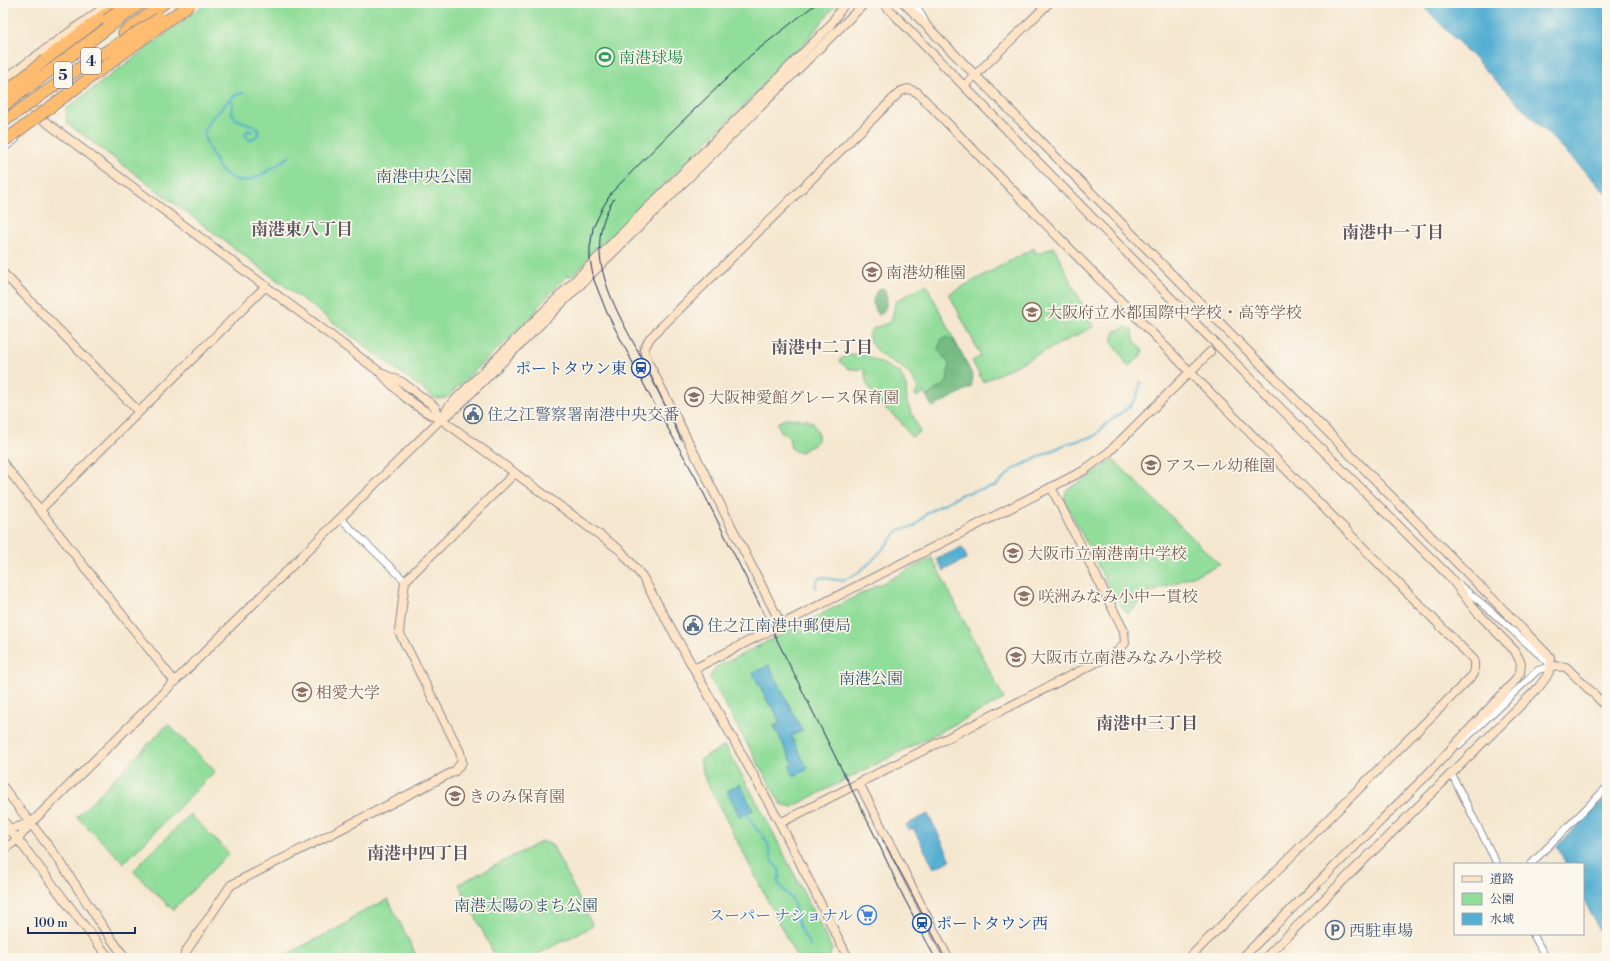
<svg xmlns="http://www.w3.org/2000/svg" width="1610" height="961" font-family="'Libre Bodoni','Noto Serif JP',serif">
	<rect width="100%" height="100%" fill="#fbf7ec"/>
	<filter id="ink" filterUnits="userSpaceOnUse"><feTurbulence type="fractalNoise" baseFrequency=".025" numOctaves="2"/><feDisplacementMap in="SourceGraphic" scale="8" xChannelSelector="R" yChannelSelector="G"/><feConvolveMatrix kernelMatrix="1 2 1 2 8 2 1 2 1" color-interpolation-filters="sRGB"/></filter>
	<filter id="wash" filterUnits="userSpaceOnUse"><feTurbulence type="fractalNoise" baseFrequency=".012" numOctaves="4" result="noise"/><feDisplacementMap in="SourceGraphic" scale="16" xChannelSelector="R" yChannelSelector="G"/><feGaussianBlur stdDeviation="0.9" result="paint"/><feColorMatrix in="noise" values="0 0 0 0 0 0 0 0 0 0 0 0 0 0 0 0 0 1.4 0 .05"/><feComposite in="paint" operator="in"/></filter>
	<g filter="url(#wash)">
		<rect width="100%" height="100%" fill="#f5e7cf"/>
		<path fill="#91dd9a" stroke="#56867c" d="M206 3H837L801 48 571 277 569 275 537 307 538 310 446 398 436 399 67 123 66 109Z
			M1054 247 1093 327 983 382 972 361 981 356 949 294 1034 248 1037 254Z
			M926 284 971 373 926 397 924 393 917 397 915 394 918 389C915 382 911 375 904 369 892 359 880 359 871 343 869 341 868 337 869 334 872 325 886 327 891 320 894 315 894 307 895 302Z
			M1126 327 1132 330 1135 341 1143 351 1140 357 1130 365H1126C1124 356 1116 349 1112 341L1115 331Z
			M849 354 866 355 900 373 906 386 907 402 920 432 911 437 900 421 877 401 866 382 865 371 863 369C852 370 846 370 839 360Z
			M787 418 808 420 813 423 818 433V439L814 445 800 452 795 451 791 448 789 437 781 431 777 423Z
			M1113 459 1220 565 1147 594 1128 614 1114 597 1064 499 1067 489 1086 479Z
			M932 558 1004 699 792 807 781 804 710 678 715 668Z
			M168 724 215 771 124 863 77 817Z
			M725 746 762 811 832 949 829 958H797L704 776 700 760Z
			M190 814 229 853 173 910 133 871Z
			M543 841 552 845 593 926 530 958H496L459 884Z
			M388 899 416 955 410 958H279L348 923 351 918Z"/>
		<path fill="#74bc82" stroke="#487670" d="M883 288C889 295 888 309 880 315L877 313C871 304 872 299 878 289Z
			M948 337 953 340 961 352 973 377 971 387 934 407 931 405 927 397C933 390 940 388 947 382L949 364 938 349 942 339Z"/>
		<path fill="#54afd2" stroke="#386f98" d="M1420 3H1607V194Z
			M962 547 967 558 943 571 937 559Z
			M769 665 802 731 791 736 808 769 794 776 789 766 793 764 774 726 780 723 772 705 770 706 753 673Z
			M740 784 753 810 740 817 727 791Z
			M1607 796V945L1583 898V864H1566L1557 846Z
			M928 814 951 860 934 868 913 828 908 830 906 825Z"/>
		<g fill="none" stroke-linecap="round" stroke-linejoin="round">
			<path stroke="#54afd2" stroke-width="2" d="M243 93C233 94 228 101 222 108 216 115 208 119 205 129 203 141 209 148 214 158 216 160 216 163 218 166 221 172 233 180 241 181 255 182 278 164 290 156
				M231 99 233 105 231 111 236 119 256 127 259 132 258 135 254 138 249 140 245 134 248 130 252 132
				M816 588V582L819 578C826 577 833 580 840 580 859 580 886 546 897 532L901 529 914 527 927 513 962 494 995 486 1014 469 1066 444 1095 436 1106 424 1130 406 1136 398 1141 382
				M746 813 756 829 762 834 768 844 771 858 774 864 779 869 780 877 777 881C780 887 788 893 792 900 796 906 795 912 797 918 799 929 805 938 811 946"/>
		</g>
	</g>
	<g filter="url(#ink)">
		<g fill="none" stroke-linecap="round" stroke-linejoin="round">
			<defs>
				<path id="street" d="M915 3 926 23
					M3 149 16 139
					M341 519 405 581
					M1458 584 1483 604 1552 666
					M1459 745 1538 670 1552 666
					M1452 775 1497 864
					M1531 864 1607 787
					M1533 934 1546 958"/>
				<path id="secondary" d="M883 3 1203 331 1450 577 1476 611 1515 651 1521 663 1520 673 1513 683 1423 779 1242 958
					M904 3 1550 657C1553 670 1546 678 1538 688L1265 958
					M3 78 42 119 381 373C398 392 417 410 441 419L620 550 642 576 694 669 780 823 848 958
					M3 80 110 3
					M965 85 1049 3
					M3 273 139 412
					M383 374 402 382 435 407 441 419
					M443 416 449 406 829 27 845 3
					M3 463 175 682
					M40 510 266 286
					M781 624 647 360 644 349 650 338 901 91 908 89 917 92 1190 372 1474 660V674L1189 958
					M1552 666 1566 667 1607 707
					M694 669 1083 471 1109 452 1210 352
					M859 783 948 958
					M3 787 59 860 103 927 125 958
					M3 820 109 958
					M780 823 1117 652 1125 643 1124 631 1051 487
					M3 834 10 829 31 823
					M3 850 18 839 31 823 441 419 453 411 865 3
					M184 958 185 953 231 885 455 771 462 762 460 752 399 632 405 581 515 473"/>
				<path id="highway" d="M124 33 164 3
					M45 60 115 7"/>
			</defs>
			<use href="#street" stroke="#888b96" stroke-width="8"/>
			<use href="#secondary" stroke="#888b96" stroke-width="10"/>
			<use href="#highway" stroke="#888b96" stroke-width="13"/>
			<use href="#street" stroke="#fff" stroke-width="6"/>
			<use href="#secondary" stroke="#fee4c6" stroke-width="8"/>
			<use href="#highway" stroke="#fdbc70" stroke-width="11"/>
			<path stroke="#1b2f5e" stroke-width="1" d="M817 3 751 55 667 136 612 192 603 207 593 228 590 248V260L594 280 607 313 653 402 696 478 876 838 902 894 935 958
				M614 199C577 254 620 316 646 366 658 390 670 415 681 440
				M883 840 908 886 945 958"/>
			<defs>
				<path id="highway-bridge" d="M107 20 127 3
					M3 94 45 60
					M3 106 141 3
					M3 122 81 67 160 18
					M3 142 191 3"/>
			</defs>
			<use href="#highway-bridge" stroke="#888b96" stroke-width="13" stroke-linecap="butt"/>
			<use href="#highway-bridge" stroke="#fdbc70" stroke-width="11"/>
		</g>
	</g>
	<defs>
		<symbol id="stadium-ring" viewBox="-11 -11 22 22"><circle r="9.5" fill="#fbf7ec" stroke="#2e9e5b" stroke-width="1.5"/><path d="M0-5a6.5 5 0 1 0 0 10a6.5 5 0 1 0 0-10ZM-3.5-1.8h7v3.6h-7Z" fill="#2e9e5b"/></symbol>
		<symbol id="school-ring" viewBox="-11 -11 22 22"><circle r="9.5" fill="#fbf7ec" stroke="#8d6e63" stroke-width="1.5"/><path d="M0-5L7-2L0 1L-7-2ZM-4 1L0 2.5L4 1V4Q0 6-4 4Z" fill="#8d6e63"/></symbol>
		<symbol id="station-ring" viewBox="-11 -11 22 22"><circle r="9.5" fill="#fbf7ec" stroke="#1a4fb4" stroke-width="1.5"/><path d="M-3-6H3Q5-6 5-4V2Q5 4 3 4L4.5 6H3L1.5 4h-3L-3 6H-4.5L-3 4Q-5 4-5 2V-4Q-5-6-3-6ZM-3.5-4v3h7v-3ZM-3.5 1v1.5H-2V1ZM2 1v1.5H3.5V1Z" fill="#1a4fb4"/></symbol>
		<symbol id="civic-ring" viewBox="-11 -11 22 22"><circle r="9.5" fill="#fbf7ec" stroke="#5c6f8a" stroke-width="1.5"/><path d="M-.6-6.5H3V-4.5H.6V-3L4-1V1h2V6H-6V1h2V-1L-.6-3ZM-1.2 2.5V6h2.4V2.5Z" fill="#5c6f8a"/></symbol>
		<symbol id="university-ring" viewBox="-11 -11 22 22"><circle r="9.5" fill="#fbf7ec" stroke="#8d6e63" stroke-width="1.5"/><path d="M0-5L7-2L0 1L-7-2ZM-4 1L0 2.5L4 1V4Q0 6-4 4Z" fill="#8d6e63"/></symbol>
		<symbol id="supermarket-ring" viewBox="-11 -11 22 22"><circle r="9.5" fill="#fbf7ec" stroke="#3f7fe0" stroke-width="1.5"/><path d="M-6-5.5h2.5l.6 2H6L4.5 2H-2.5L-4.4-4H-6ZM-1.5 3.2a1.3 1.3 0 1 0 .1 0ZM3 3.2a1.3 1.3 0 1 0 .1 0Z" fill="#3f7fe0"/></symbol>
		<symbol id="parking-ring" viewBox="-11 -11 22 22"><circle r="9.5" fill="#fbf7ec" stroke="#5c6f8a" stroke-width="1.5"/><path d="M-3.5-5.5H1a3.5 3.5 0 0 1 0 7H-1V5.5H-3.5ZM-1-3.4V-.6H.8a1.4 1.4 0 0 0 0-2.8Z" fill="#5c6f8a"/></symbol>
	</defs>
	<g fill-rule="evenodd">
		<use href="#stadium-ring" x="594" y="46" width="22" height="22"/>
		<use href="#school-ring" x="861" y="261" width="22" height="22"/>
		<use href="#school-ring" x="1021" y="301" width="22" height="22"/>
		<use href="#station-ring" x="630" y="357" width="22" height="22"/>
		<use href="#school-ring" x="683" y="386" width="22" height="22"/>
		<use href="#civic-ring" x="462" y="403" width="22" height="22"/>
		<use href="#school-ring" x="1140" y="454" width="22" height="22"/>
		<use href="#school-ring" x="1002" y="542" width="22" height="22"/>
		<use href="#school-ring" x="1013" y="585" width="22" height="22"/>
		<use href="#civic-ring" x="682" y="614" width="22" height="22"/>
		<use href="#school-ring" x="1005" y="646" width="22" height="22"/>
		<use href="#university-ring" x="291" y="681" width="22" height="22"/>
		<use href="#school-ring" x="444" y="785" width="22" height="22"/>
		<use href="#supermarket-ring" x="856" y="904" width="22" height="22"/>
		<use href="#station-ring" x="911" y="912" width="22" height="22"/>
		<use href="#parking-ring" x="1324" y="919" width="22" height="22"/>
	</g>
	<g text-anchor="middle" stroke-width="3.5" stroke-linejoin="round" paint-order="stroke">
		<g fill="#fbf7ec" stroke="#5e6b89" stroke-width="1">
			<rect x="81" y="48" width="20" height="26" rx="3"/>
			<rect x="54" y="62" width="18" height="26" rx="3"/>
		</g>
		<g font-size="15" font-weight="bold" fill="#1b2f5e">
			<text x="91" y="66">4</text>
			<text x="63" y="80">5</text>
		</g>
		<g font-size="16" fill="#27864d" stroke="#fbf7ec" text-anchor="start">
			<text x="619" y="63">南港球場</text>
		</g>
		<g font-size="16" fill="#385a6d" stroke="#fbf7ec">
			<text x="424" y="182">南港中央公園</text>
			<text x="871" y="684">南港公園</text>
			<text x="526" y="911">南港太陽のまち公園</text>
		</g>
		<g font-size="16" fill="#785e54" stroke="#fbf7ec" text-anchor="start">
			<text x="886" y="278">南港幼稚園</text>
			<text x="1046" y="318">大阪府立水都国際中学校・高等学校</text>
			<text x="708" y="403">大阪神愛館グレース保育園</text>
			<text x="1165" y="471">アスール幼稚園</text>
			<text x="1027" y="559">大阪市立南港南中学校</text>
			<text x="1038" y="602">咲洲みなみ小中一貫校</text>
			<text x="1030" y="663">大阪市立南港みなみ小学校</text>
			<text x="316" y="698">相愛大学</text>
			<text x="469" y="802">きのみ保育園</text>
		</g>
		<g font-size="16" fill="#164399" stroke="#fbf7ec" text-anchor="end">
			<text x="627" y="374">ポートタウン東</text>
			<text x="936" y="929" text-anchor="start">ポートタウン西</text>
		</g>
		<g font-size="16" fill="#4e5e75" stroke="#fbf7ec" text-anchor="start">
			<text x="487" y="420">住之江警察署南港中央交番</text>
			<text x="707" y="631">住之江南港中郵便局</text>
			<text x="1349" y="936">西駐車場</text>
		</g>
		<g font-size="16" fill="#366cbe" stroke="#fbf7ec" text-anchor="end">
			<text x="853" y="921">スーパー ナショナル</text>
		</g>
		<g font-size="17" font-weight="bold" fill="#605762" stroke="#fbf7ec">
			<text x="302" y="235">南港東八丁目</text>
			<text x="1393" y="238">南港中一丁目</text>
			<text x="822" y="353">南港中二丁目</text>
			<text x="1147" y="729">南港中三丁目</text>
			<text x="418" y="859">南港中四丁目</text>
		</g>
	</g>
	<rect width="1610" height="961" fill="none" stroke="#fbf7ec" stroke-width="16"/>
	<rect x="1454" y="863" width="130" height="72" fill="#fbf7ec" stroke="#a1a7b3"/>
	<rect x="1462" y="876" width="20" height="6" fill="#fee4c6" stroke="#a1a7b3"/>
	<text x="1490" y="883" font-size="12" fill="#1b2f5e">道路</text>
	<rect x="1462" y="893" width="20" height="12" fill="#91dd9a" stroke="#a1a7b3"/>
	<text x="1490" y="903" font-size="12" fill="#1b2f5e">公園</text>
	<rect x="1462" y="913" width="20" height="12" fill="#54afd2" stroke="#a1a7b3"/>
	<text x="1490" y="923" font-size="12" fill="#1b2f5e">水域</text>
	<path d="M28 927v6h107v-6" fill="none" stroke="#1b2f5e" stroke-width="2"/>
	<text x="34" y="927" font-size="12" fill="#1b2f5e" stroke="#fbf7ec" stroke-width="3" paint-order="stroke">100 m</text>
</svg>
